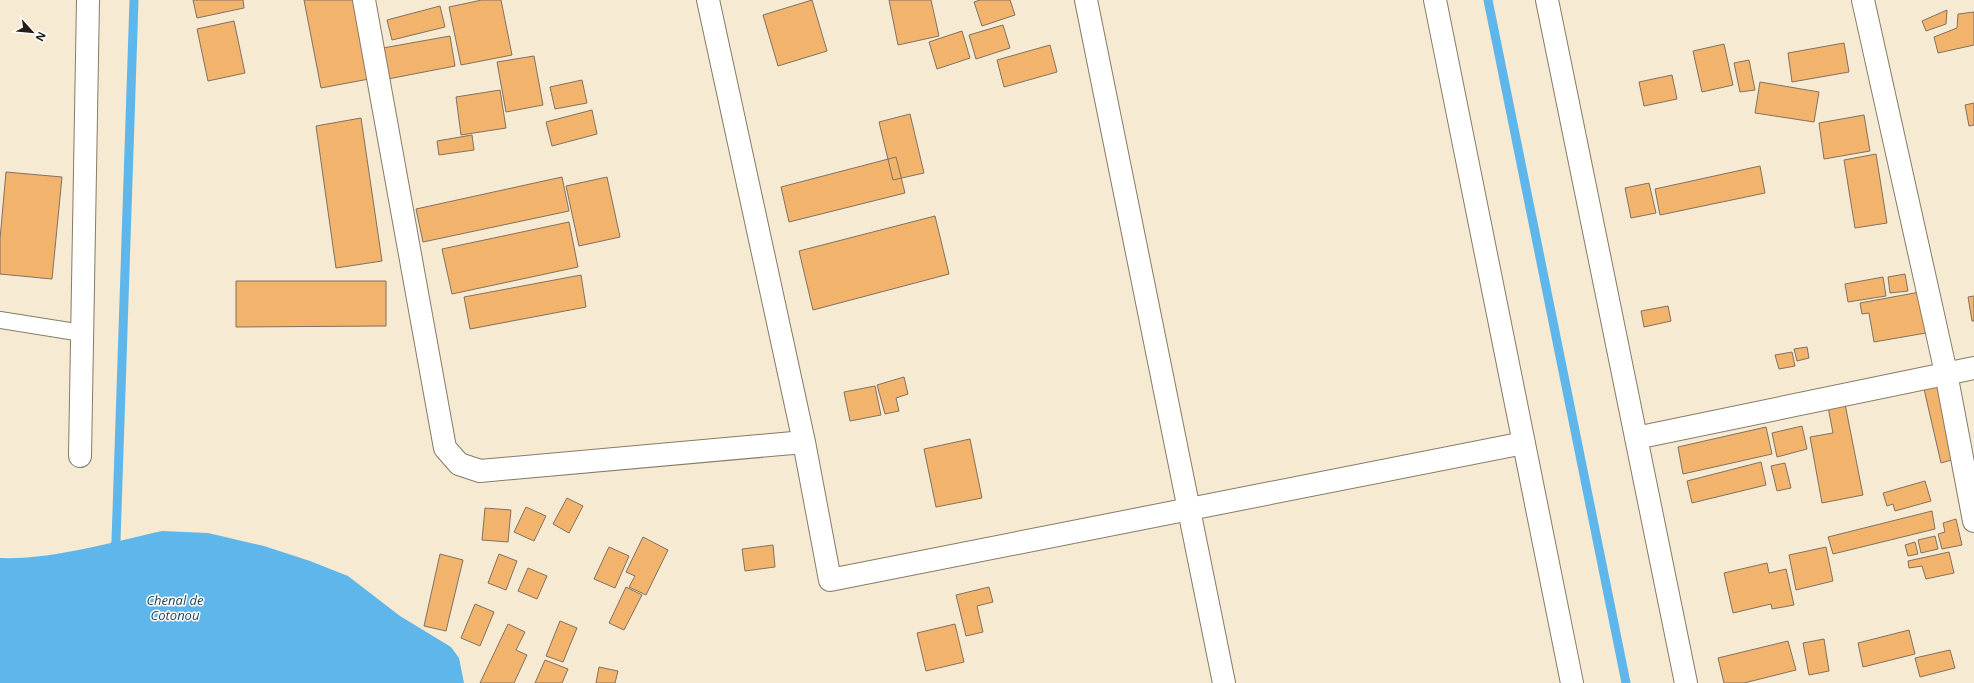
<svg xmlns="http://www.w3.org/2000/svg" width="1974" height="683" font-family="'Open Sans',sans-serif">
	<rect width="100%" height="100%" fill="#f7ead3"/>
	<path fill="#5eb6eb" d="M162 531 208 533 264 546 310 561 348 576 400 616 451 647 459 658 464 683H0V558C52 560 111 542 162 531Z"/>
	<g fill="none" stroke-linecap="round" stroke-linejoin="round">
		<path stroke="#5eb6eb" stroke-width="9" d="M1488 0 1626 683
			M114 552 116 541 134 0"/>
	</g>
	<path fill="#f2b36c" stroke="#827160" d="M193 0H243L244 8 197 18Z
		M304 0H354L369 79 321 88Z
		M482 0H501L512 55 461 65 449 7Z
		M812 0 827 51 778 66 763 15Z
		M889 0H931L939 36 898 45Z
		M980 0H1010L1015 15 982 26 974 2Z
		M440 6 445 27 392 40 387 20Z
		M1947 10 1946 24 1926 31 1922 21Z
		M1974 12V45L1938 53 1934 37 1957 28 1958 14Z
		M234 21 245 73 208 81 197 29Z
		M1003 25 1010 48 976 59 969 35Z
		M962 31 970 58 937 69 929 42Z
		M450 36 455 66 388 79 383 48Z
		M1844 43 1849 72 1792 82 1788 53Z
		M1724 44 1733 85 1702 92 1693 51Z
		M1050 45 1057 72 1004 87 997 60Z
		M534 56 543 105 506 112 497 62Z
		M1749 60 1755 90 1740 92 1734 63Z
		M1672 75 1677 99 1644 106 1639 82Z
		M582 80 587 103 555 109 550 87Z
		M1760 82 1819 92 1814 122 1755 113Z
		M500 90 506 128 461 135 456 97Z
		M1974 103V125L1969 126 1965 105Z
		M592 110 597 134 552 146 546 122Z
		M910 114 924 173 893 180 879 122Z
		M1864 115 1870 151 1824 159 1819 123Z
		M361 118 382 261 336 268 316 126Z
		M472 135 474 150 439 155 437 141Z
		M1876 154 1887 223 1855 228 1844 160Z
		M896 157 905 193 789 222 781 187Z
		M1760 166 1765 193 1660 215 1655 189Z
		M6 172 62 177 52 279 0 274V239Z
		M562 177 569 211 423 242 416 209Z
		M607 177 620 237 579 246 566 186Z
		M1649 183 1656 213 1631 218 1625 188Z
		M935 216 949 274 813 310 799 251Z
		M569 222 578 267 452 294 442 249Z
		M1905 274 1908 291 1890 293 1888 277Z
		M581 275 586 307 470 329 464 297Z
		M1883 277 1886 296 1848 302 1845 284Z
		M236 281H386V326L236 327Z
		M1920 292 1926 333 1874 342 1869 313 1862 314 1860 303Z
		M1974 296V321H1972L1968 297Z
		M1668 306 1671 321 1644 327 1641 311Z
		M1807 347 1809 358 1797 361 1794 349Z
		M1792 352 1795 366 1779 369 1775 355Z
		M904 377 908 394 896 398 899 411 885 414 877 385Z
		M875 386 881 415 850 421 844 392Z
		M1937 386 1955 459 1941 463 1924 389Z
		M1845 404 1863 495 1822 503 1810 437 1833 433 1828 407Z
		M1802 426 1807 449 1777 457 1772 433Z
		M1766 427 1772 454 1683 474 1678 447Z
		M970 439 982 498 936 507 924 449Z
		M1761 462 1766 485 1692 503 1687 481Z
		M1785 463 1791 488 1777 491 1771 466Z
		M1925 481 1931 501 1895 511 1893 504 1887 506 1883 493Z
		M567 498 583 506 569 533 553 524Z
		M526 507 546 516 534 541 514 532Z
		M485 508 511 510 508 542 482 540Z
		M1932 511 1935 529 1833 554 1828 537Z
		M1956 519 1962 545 1942 549 1938 534 1945 532 1943 523Z
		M1935 536 1938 549 1921 553 1918 540Z
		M643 537 668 550 646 595 629 587 635 576 626 572Z
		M1915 542 1918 554 1908 556 1905 545Z
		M773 545 775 567 745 571 742 549Z
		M609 547 629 556 615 588 594 579Z
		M1826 547 1833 581 1796 590 1789 555Z
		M1949 552 1954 573 1926 579 1922 566 1909 568 1908 561Z
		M440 554 463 560 446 631 424 626Z
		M499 554 517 561 506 590 488 583Z
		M1767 563 1769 573 1786 569 1794 605 1772 609 1771 604 1733 613 1724 573Z
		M528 568 547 576 537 599 518 591Z
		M626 587 642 595 624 630 609 623Z
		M989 587 993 602 977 606 983 632 966 636 956 595Z
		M475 604 494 612 480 646 461 638Z
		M560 621 577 628 563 662 546 656Z
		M508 624 525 632 516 650 527 655 514 683H480Z
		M955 624 964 662 926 671 917 633Z
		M1909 630 1915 654 1863 667 1858 643Z
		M1824 639 1829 671 1809 675 1803 643Z
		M1788 641 1796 670 1744 683H1724L1718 658Z
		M1950 650 1955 668 1920 677 1915 658Z
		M545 660 568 669 562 683H535Z
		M599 667 618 671 615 683H596Z"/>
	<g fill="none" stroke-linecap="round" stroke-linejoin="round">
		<defs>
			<path id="service" d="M0 320 82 333"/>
			<path id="minor" d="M364 0 445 448 459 464 480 471 804 442
				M708 0 804 442 830 580 1524 443
				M1086 0 1224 683
				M1435 0 1572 683
				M1547 0 1686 683
				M1863 0 1946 373 1974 521
				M1636 438 1974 368
				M80 456 88 0"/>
		</defs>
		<use href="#service" stroke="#867b66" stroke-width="18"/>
		<use href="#minor" stroke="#867b66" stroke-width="24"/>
		<use href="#service" stroke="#fff" stroke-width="16"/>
		<use href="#minor" stroke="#fff" stroke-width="22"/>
	</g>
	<g text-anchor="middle" stroke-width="3" stroke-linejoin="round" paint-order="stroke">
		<g font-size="13" font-style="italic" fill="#183e54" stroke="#fff">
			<text x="175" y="605">Chenal de<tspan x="175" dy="15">Cotonou</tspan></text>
		</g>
	</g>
	<g transform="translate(32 32) rotate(117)" stroke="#ffffff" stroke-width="3" paint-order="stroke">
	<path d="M0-3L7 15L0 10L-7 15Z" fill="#231e16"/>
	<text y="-6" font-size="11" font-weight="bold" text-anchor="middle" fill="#231e16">N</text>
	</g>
</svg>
